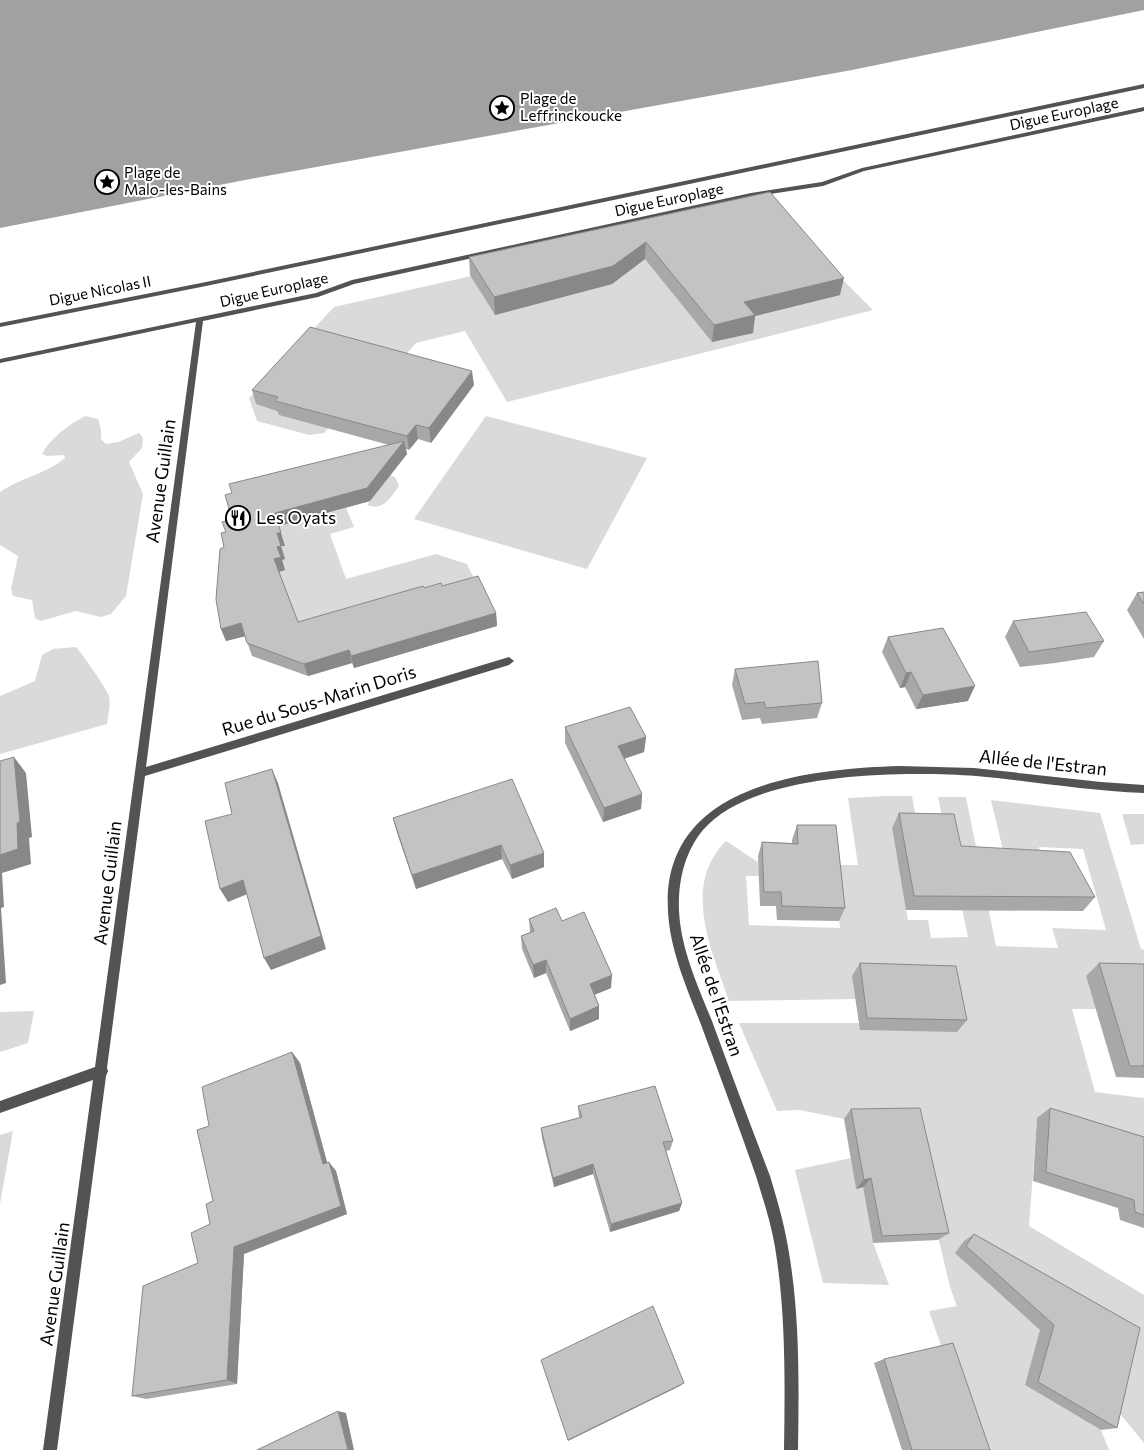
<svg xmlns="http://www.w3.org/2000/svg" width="1144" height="1450" font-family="Commissioner,sans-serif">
	<rect width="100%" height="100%" fill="#fff"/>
	<path fill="#dadada" d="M771 208 873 310 507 402 465 331 416 343 398 364 355 395 324 433 309 435 257 421 249 398 334 307Z
		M85 416 98 419 101 429V439L106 444 118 442 139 433 143 438 142 448 129 462 143 494 126 596 111 614 101 617 76 611 41 621 35 618 32 600 13 596 11 589 18 556 0 545V492C20 478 46 474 65 458L64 455 47 456 42 454C51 437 69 425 85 416Z
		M486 416 647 458 587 569 414 519Z
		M390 475 395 477 399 486C390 498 384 511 367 505Z
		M325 507 328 513 346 508 354 527 330 534 346 579 436 554 467 564 479 589 301 631 278 572 281 560 285 559 281 546 285 545 277 520Z
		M76 647C81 652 108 691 109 696 111 705 108 715 107 724L0 754V696L35 681 42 655 53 649Z
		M887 796H912L918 829H892L908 920H928L931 938 968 937 938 797H966L996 946 1058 948 1052 928 1106 930 1083 849 1039 847 1043 865 1006 863 991 800 1100 813 1141 949 1144 950V978L1086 976 1096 1009H1072L1095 1092 1144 1098V1151L1037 1119 1029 1226 1144 1295V1443L1108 1399 1025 1385 1101 1430 1109 1450H977L929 1311 957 1306 950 1287 910 1119H844L800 1110 777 1111 739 1023H859L856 999 729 1001C712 951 681 886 726 841L758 862 759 876H746L749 925 840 928 833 865H858L848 798Z
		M1122 814H1144V844L1131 845Z
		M34 1011 28 1043 0 1052V1012Z
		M13 1131 0 1204V1135Z
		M851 1158 856 1189 863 1187 873 1243 889 1285 823 1283 795 1170Z"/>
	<path fill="#a1a1a1" d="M0 0H1144V10L852 70 245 180 0 228Z"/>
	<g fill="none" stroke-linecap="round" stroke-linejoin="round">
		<path fill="#535353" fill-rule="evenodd" d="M1144 84V88L206 286 0 327V323L206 282Z
			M1144 107V111L864 171 823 186 751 197 354 284 318 297 203 321 146 767 509 657 514 661 509 665 145 776 107 1068 108 1071 106 1076 57 1450H43L93 1080 0 1113V1101L95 1067 196 322 0 363V359L316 293 352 280 751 193 822 182 862 168Z
			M899 766 974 768 1101 782 1144 785V793C1087 791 1032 781 976 776 904 771 753 771 703 830 684 853 678 882 679 911 681 950 698 986 712 1021 731 1073 750 1124 770 1176 777 1199 784 1223 788 1247 800 1314 799 1382 798 1450H784C785 1382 786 1314 775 1247 771 1223 763 1199 756 1176 739 1127 721 1079 703 1030 689 992 670 953 668 911 661 785 804 769 899 766Z"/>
	</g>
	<path fill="#a8a8a8" d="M770 192 840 295 755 316 753 333 712 342 645 259 612 284 495 315 470 275 469 257Z
		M474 385 431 443 418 439 409 450 406 449 407 454 370 501 279 526 285 546H281L285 559 282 560 285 570 279 572 298 622 424 588 442 586 496 613 497 626 354 668 352 663 308 676 252 656 245 636 226 641 221 629 224 547 226 532 232 519 389 445 279 415 277 411 256 404 252 390Z
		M1144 592V639L1127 610 1137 593Z
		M1013 621 1104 641 1094 657 1055 663 1020 667 1005 637Z
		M888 637 968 701 916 709 905 687 900 688 882 652Z
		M735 669 822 703 817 718 762 724 760 718 742 720 732 685Z
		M565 727 646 737 644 752 624 759 642 794 641 809 603 822 565 743Z
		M899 813 961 846 1095 897 1083 911 906 910 892 828Z
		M393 818 544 853V867L512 879 502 859 416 889 397 833Z
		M797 825 845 908 839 921 777 920 776 906H760L758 856 762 842 792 843V840Z
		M529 919 562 921 611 988 594 995 599 1006V1019L570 1031 546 973 534 978 522 949 521 936 530 933Z
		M860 963 967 1020 957 1032 860 1030 852 976Z
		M1099 963 1144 964V1078L1116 1077 1086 976Z
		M292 1052 300 1063 327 1162 336 1171 347 1214 244 1254 237 1384 146 1399 132 1396 198 1263 210 1224 213 1201Z
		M578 1106 673 1141 670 1150 666 1151 682 1203 679 1211 610 1232 593 1174 554 1187 542 1138 541 1128 579 1118Z
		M1050 1108 1144 1137V1228L1120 1220 1118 1208 1033 1181 1037 1118Z
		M851 1109 949 1233 938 1240 873 1243 863 1187 856 1189 844 1119Z
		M974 1234 1140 1328 1117 1428 1101 1430 1025 1385 1040 1330 955 1253 964 1241Z
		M884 1359 990 1450H902L874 1363Z"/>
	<path fill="#888" d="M646 242 645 259 612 284 495 315 494 297Z
		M844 278 840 295 755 316 753 333 712 342 714 325 744 302Z
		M472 371 474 385 431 443 429 428Z
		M416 425 418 439 409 450 407 436Z
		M404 441 407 454 370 501 279 526 275 513Z
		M277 533H281L285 546H281L285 559 282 560 285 570 278 572 274 559 277 547Z
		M496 613 497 626 354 668 351 656Z
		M241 623 246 636 226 641 221 629Z
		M349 650 352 663 308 676 304 664Z
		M911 672 905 687 900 688 906 673Z
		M975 686 968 701 916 709 923 695Z
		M646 737 644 752 617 761 618 746Z
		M14 757 26 773 32 837 29 838 31 864 2 873 4 907 1 908 6 983 0 985V855L17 823Z
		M272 769 278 783 326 949 271 970 264 958Z
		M642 794 641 809 603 822 604 808Z
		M501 845 502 859 416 889 412 875Z
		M544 853V867L512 879 510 865Z
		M243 880 250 893 228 902 220 889Z
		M546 960V973L534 978 533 965Z
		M612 975 611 988 589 997 590 984Z
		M599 1006V1019L570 1031V1019Z
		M292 1052 300 1063 330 1173 323 1164Z
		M329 1162 336 1171 347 1214 244 1254 237 1384 227 1380 234 1247Z
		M593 1164V1174L554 1187 553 1178Z
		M871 1178 863 1187 856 1189 864 1180Z
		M682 1203 679 1211 610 1232 611 1224Z
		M684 1383 680 1386 568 1441V1440Z
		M338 1411 346 1413 354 1450H348Z"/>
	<path fill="#c3c3c3" stroke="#888" d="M770 192 844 278 744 302 755 315 714 325 646 242 613 266 494 297 469 257Z
		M310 327 472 371 429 428 416 425 407 436 275 401 278 397 252 390Z
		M404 441 367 488 275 513 281 533H277L281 546 277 547 281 557 274 559 298 622 423 586 424 588 441 583 442 586 478 576 496 613 351 656 349 650 304 664 247 643 241 623 221 629 216 599 220 549 224 547 221 533 226 532 222 522 232 519 225 495 232 493 229 484Z
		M1144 592V604L1137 593Z
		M1086 612 1104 641 1064 647 1029 652 1013 621Z
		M943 628 975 686 923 695 911 672 906 673 888 637Z
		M818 661 822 703 766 708 764 702 745 704 735 669Z
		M630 707 646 737 618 746 642 794 604 808 565 727Z
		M14 757 20 822 17 823 18 849 0 855V761Z
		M272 769 321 936 264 958 243 880 220 889 205 821 232 814 225 783Z
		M512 779 544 853 510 865 501 845 412 875 393 818Z
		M899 813 954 814 961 846 1070 852 1095 897 914 896Z
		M797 825H836L845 908 782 906 781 892H764L762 842 798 844Z
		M556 908 562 921 584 912 612 975 590 984 599 1006 570 1019 546 960 533 965 521 936 534 931 529 919Z
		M860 963 956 966 967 1020 867 1018Z
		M1099 963 1144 964V1066H1130Z
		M292 1052 323 1164 329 1162 341 1206 234 1247 227 1380 132 1396 143 1286 198 1263 191 1233 210 1224 206 1204 213 1201 197 1130 209 1126 202 1087Z
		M655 1086 673 1141 663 1142 682 1203 611 1224 593 1164 553 1178 541 1128 582 1117 578 1106Z
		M920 1108 949 1233 882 1236 871 1178 864 1180 851 1109Z
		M1050 1108 1144 1137V1215L1135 1212 1134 1200 1046 1172Z
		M974 1234 1140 1328 1117 1428 1038 1382 1054 1325 966 1246Z
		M653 1306 684 1383 568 1440 541 1360Z
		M953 1343 990 1450H911H912L884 1359Z
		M338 1411 348 1450H257Z"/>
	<defs>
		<symbol id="sight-ring" viewBox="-11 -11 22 22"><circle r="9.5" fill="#fff" stroke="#000" stroke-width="1.5"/><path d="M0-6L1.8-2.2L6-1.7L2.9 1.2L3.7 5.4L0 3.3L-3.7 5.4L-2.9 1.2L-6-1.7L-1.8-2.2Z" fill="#000"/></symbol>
		<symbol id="restaurant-ring" viewBox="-11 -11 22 22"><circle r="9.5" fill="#fff" stroke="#000" stroke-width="1.5"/><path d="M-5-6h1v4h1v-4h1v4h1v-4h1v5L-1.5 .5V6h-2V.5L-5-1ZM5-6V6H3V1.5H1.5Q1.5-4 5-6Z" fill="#000"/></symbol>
	</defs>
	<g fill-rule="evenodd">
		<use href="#sight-ring" x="488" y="94" width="28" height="28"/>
		<use href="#sight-ring" x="93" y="168" width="28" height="28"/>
		<use href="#restaurant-ring" x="224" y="504" width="28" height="28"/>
	</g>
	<g text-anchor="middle" stroke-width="4" stroke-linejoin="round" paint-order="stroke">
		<g font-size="15" fill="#000" stroke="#fff" text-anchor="start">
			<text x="520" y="104">Plage de<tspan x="520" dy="17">Leffrinckoucke</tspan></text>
			<text x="124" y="178">Plage de<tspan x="124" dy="17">Malo-les-Bains</tspan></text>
		</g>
		<g font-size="15" fill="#000" stroke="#fff">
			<text transform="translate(1064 114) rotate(-12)" y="5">Digue Europlage</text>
			<text transform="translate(669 200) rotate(-12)" y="5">Digue Europlage</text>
			<text transform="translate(274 290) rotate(-13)" y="5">Digue Europlage</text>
			<text transform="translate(100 291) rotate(-11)" y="5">Digue Nicolas II</text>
		</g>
		<g font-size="18" fill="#000" stroke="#fff">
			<text transform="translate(161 481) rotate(-82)" y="6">Avenue Guillain</text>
			<text transform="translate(319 701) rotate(-17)" y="6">Rue du Sous-Marin Doris</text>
			<text transform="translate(1043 763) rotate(6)" y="6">Allée de l'Estran</text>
			<text transform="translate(108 883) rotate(-83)" y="6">Avenue Guillain</text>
			<text transform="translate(716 995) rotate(71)" y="6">Allée de l'Estran</text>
			<text transform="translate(55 1284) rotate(-82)" y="6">Avenue Guillain</text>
		</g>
		<g font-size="18" fill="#000" stroke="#fff" text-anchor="start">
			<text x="256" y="524">Les Oyats</text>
		</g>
	</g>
</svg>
